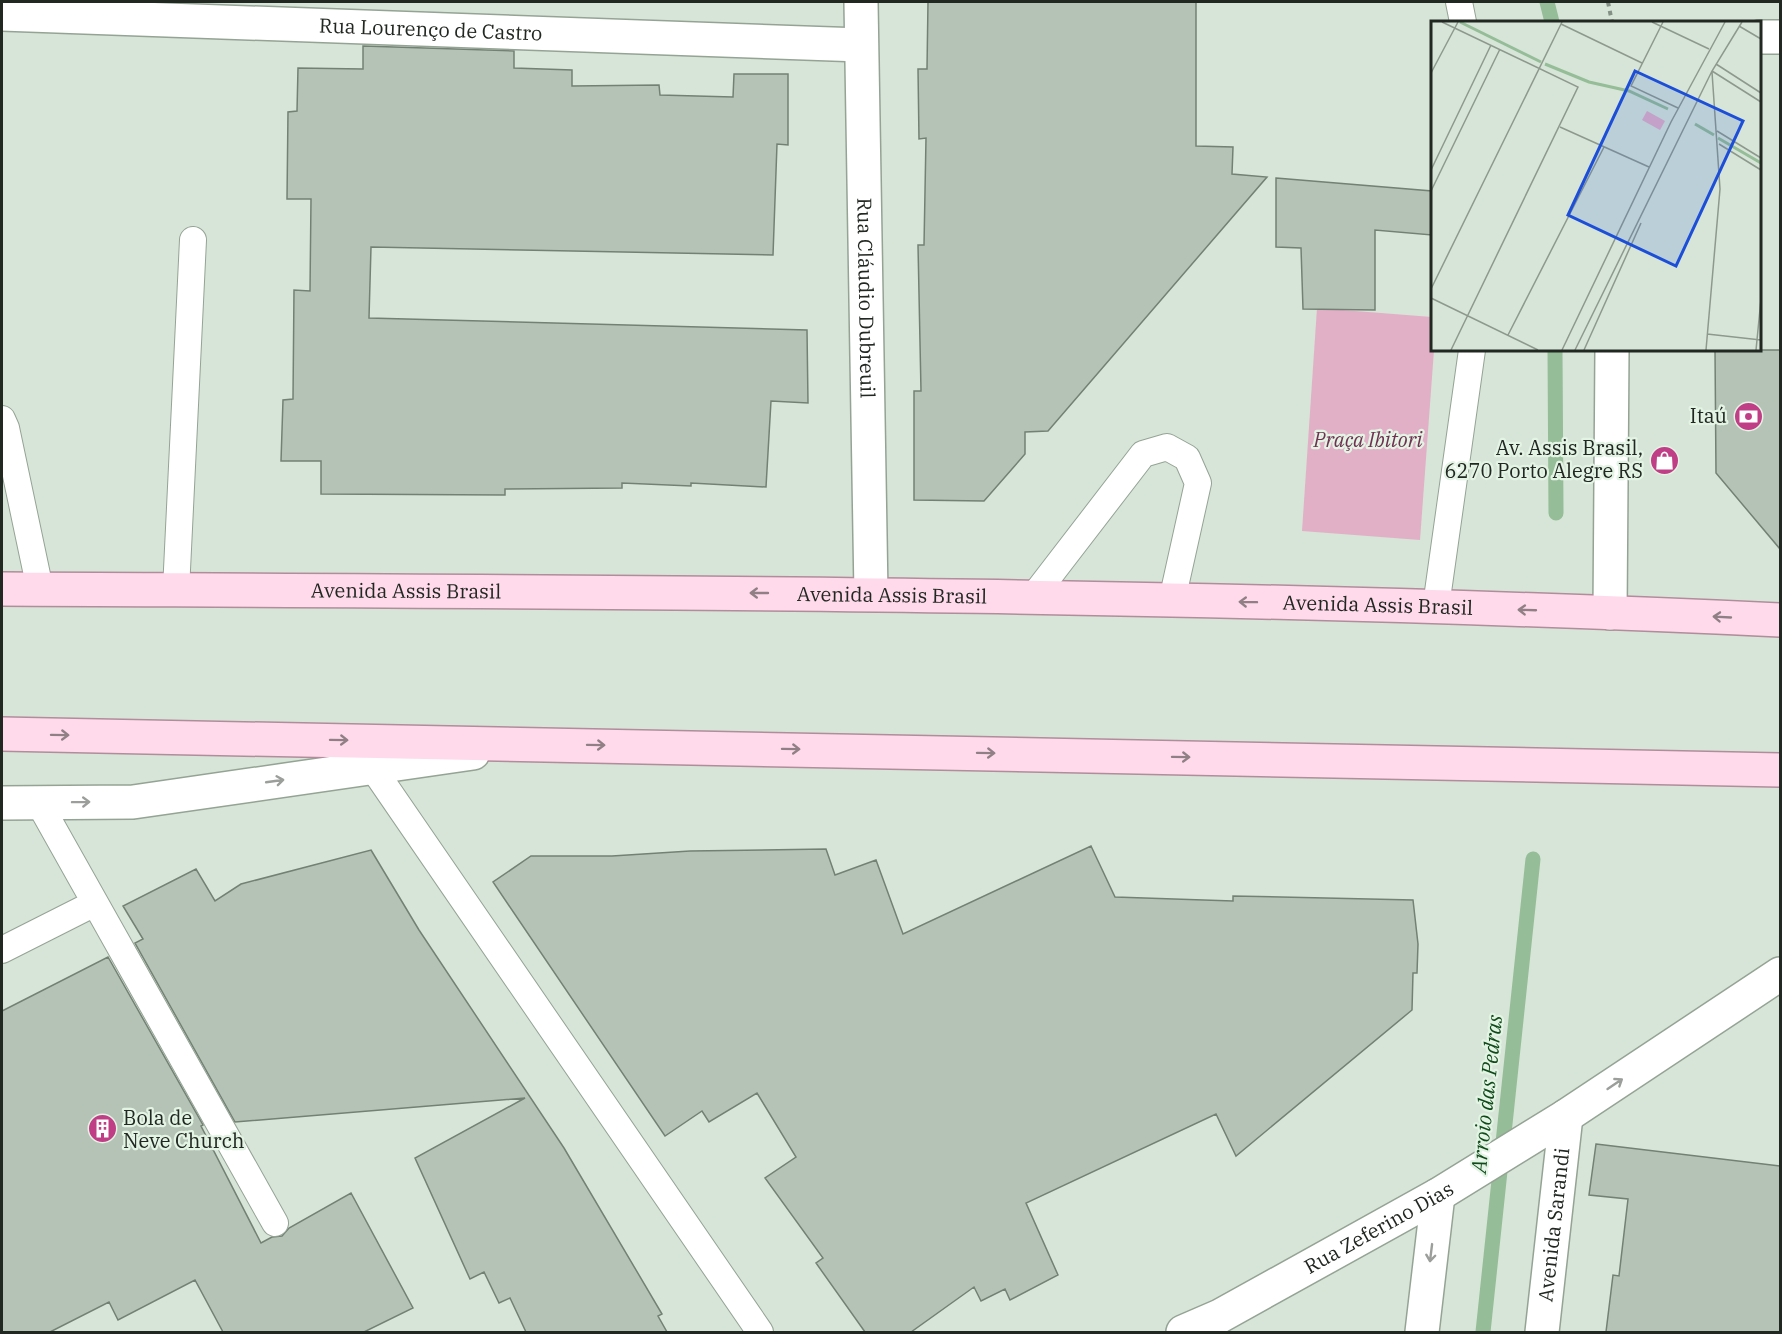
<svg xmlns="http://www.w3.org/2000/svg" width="1782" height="1334" font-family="'IBM Plex Serif',serif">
	<rect width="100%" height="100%" fill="#d6e5d7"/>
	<path fill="#e1b0c6" d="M1317 308 1432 317 1434 350 1420 540 1302 531Z"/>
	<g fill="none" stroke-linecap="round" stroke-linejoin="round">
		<path stroke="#95bd97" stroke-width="15" d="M1547 2 1552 22
			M1555 350 1556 513
			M1483 1332 1533 859"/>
	</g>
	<path fill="#b4c3b5" stroke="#738174" stroke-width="1.5" d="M928 2H1196V146L1233 147 1232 174 1267 177 1048 431 1025 432V454L984 501 914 500V391H921L918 245H924L926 138 919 139 918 69H927Z
		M363 46 514 51V68L572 70V86L659 85 660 95 733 97 734 74H788V145L777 144 773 255 371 247 369 318 807 330 808 403 771 401 766 487 691 483V486L622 483V488L505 489V495L321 494V461H281L283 400 293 399 294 290 310 291 311 199H287L288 112 297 111 298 68 363 69Z
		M1276 178 1432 191V235L1375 230V310L1303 309 1301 248 1276 247Z
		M1715 350H1780V549L1716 473Z
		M1091 846 1115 897 1233 901V896L1413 900 1418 944 1417 973H1413L1412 1010 1236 1156 1216 1114 1026 1203 1058 1275 1010 1300 1005 1289 981 1301 974 1287 911 1332H865L816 1263 823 1258 765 1178 796 1157 757 1093 709 1122 702 1111 665 1136 493 882 531 856H612L690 851 826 849 835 875 876 860 903 934Z
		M371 850 419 930 564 1148 662 1314 658 1316 667 1332H526L510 1298 499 1303 484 1272 470 1279 415 1158 525 1098 235 1122 135 943 143 939 123 906 196 869 215 901 241 884Z
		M108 957 203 1125 201 1126 261 1243 272 1237 282 1236 289 1228 351 1193 413 1308 364 1332H223L195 1280 118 1320 109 1302 50 1332H2V1011Z
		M1596 1144 1780 1166V1332H1606L1613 1275 1619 1276 1628 1199 1589 1195Z"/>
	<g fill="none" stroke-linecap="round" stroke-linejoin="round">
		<defs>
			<path id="service" d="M1459 2 1463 22
				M2 419 6 428 40 589
				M176 590 193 240
				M1033 597 1143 454 1167 447 1187 458 1198 483 1172 600
				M1436 606 1472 350
				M372 767 760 1332
				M39 803 275 1223
				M2 950 95 903"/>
			<g id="minor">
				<path id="s1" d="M861 2 871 594"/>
				<path id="s2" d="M2 14 861 45"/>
				<path d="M1760 37H1780"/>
				<path d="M1610 613 1612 350"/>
			</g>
			<g id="tertiary">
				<path id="s3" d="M1183 1332 1220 1316 1438 1195 1566 1116 1780 974"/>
				<path d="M1422 1332 1438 1195"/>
				<path id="s4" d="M1542 1332 1566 1116"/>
			</g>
			<path id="secondary" d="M2 803 133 802 473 753"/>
			<g id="primary">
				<path id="s5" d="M2 589C595 592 1188 592 1780 620"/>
				<path d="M2 734 1780 770"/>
			</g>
		</defs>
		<use href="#service" stroke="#95a395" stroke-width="28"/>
		<use href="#minor" stroke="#95a395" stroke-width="36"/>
		<use href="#tertiary" stroke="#95a395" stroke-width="36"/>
		<use href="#secondary" stroke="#95a395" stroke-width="36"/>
		<use href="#primary" stroke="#b18c9b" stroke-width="36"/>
		<path stroke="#848f85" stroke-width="4" stroke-dasharray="4.5 4.5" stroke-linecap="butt" d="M1608 2 1612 22"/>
		<use href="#service" stroke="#fff" stroke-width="26"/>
		<use href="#minor" stroke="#fff" stroke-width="33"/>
		<use href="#tertiary" stroke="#fff" stroke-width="33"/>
		<use href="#secondary" stroke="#fff" stroke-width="33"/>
		<use href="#primary" stroke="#ffdaeb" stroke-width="33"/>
	</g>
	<defs><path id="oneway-shaft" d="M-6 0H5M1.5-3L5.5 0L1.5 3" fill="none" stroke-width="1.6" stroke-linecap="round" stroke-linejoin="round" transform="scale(1.5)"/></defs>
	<g stroke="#908086">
		<use href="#oneway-shaft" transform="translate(759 593) rotate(-180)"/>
		<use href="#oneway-shaft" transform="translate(1248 602) rotate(-179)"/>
		<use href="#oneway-shaft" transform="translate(1527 610) rotate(-178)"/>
		<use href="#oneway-shaft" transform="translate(1722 617) rotate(-177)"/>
		<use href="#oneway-shaft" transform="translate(60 735) rotate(1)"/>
		<use href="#oneway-shaft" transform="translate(339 740) rotate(1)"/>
		<use href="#oneway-shaft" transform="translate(596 745) rotate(1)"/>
		<use href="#oneway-shaft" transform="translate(791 749) rotate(1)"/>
		<use href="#oneway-shaft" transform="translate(986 753) rotate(1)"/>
		<use href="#oneway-shaft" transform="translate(1181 757) rotate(1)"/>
	</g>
	<g stroke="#9b9e9b">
		<use href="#oneway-shaft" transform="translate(275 781) rotate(-8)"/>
		<use href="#oneway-shaft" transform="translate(81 802) rotate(-1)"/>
		<use href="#oneway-shaft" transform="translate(1615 1084) rotate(-34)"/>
		<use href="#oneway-shaft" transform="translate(1431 1253) rotate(97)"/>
	</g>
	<defs>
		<symbol id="bank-disc" viewBox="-11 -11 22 22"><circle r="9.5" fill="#c03e86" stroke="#e3f3e4"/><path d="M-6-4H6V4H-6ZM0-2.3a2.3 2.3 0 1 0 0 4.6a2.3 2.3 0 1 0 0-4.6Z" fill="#fff"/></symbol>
		<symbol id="shop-disc" viewBox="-11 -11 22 22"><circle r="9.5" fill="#c03e86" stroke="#e3f3e4"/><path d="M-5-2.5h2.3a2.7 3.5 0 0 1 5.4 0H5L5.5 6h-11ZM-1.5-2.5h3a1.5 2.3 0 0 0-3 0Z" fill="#fff"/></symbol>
		<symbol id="building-disc" viewBox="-11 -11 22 22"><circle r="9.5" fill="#c03e86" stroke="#e3f3e4"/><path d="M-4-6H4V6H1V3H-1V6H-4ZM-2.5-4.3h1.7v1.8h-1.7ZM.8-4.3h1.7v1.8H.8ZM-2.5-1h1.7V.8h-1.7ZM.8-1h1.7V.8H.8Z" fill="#fff"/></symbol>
	</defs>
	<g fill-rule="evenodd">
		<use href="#bank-disc" x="1732" y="400" width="33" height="33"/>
		<use href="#shop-disc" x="1648" y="444" width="33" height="33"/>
		<use href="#building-disc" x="86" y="1112" width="33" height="33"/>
	</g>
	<g text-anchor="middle" stroke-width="4.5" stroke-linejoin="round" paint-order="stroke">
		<g font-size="20" fill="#212721" stroke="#e3f3e4">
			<text dy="7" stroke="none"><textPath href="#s2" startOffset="429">Rua Lourenço de Castro</textPath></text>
			<text dy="7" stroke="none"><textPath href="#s1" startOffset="296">Rua Cláudio Dubreuil</textPath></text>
			<text dy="7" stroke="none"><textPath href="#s5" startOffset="404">Avenida Assis Brasil</textPath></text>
			<text dy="7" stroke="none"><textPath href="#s5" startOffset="890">Avenida Assis Brasil</textPath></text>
			<text dy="7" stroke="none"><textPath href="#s5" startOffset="1376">Avenida Assis Brasil</textPath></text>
			<text dy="7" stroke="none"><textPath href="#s4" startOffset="108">Avenida Sarandi</textPath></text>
			<text dy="7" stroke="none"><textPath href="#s3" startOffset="222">Rua Zeferino Dias</textPath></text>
		</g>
		<g font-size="20" fill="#212721" stroke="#e3f3e4" text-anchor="end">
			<text x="1727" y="423">Itaú</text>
			<text x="1643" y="455">Av. Assis Brasil,<tspan x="1643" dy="23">6270 Porto Alegre RS</tspan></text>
			<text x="123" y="1125" text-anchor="start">Bola de<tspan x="123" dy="23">Neve Church</tspan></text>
		</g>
		<g font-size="20" font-style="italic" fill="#703151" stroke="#e3f3e4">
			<text x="1368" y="447">Praça Ibitori</text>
		</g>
		<g font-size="21" font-style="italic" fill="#0f4a19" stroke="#e3f3e4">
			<text transform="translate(1487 1094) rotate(-84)" y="7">Arroio das Pedras</text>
		</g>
	</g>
	<g transform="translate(1431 21)">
		<rect width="330" height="330" fill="#d6e5d7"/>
		<path d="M216 90 234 100 229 109 211 99Z" fill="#e1b0c6"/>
		<path fill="none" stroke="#95bd97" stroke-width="3" d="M29 1 110 41M114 43 158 61 198 70 237 88M264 103 283 114M287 117 330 142"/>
		<path fill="none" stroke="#8e998e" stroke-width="1.5" d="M11 1 147 66 20 329M221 1 278 28M232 1 200 65 247 87M130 3 211 42M308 5 330 18M285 43 330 72M281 50 330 81M0 52 27 1M129 106 218 146M286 110 330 137M288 123 330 149M0 149 60 24M0 170 69 28M0 268 131 1M0 277 107 329M276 313 330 319M77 314 173 126M131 329 240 101 294 1M144 329 281 50 311 1M153 329 210 202M275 329 289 168 281 51M325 329 330 278"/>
		<path fill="#1d4ed8" fill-opacity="0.15" stroke="#1d4ed8" stroke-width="3" d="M204 50 312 100 245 245 137 194Z"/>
		<rect width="330" height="330" fill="none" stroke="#212721" stroke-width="3"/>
	</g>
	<rect width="1782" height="1334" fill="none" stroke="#212721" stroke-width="6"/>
</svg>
